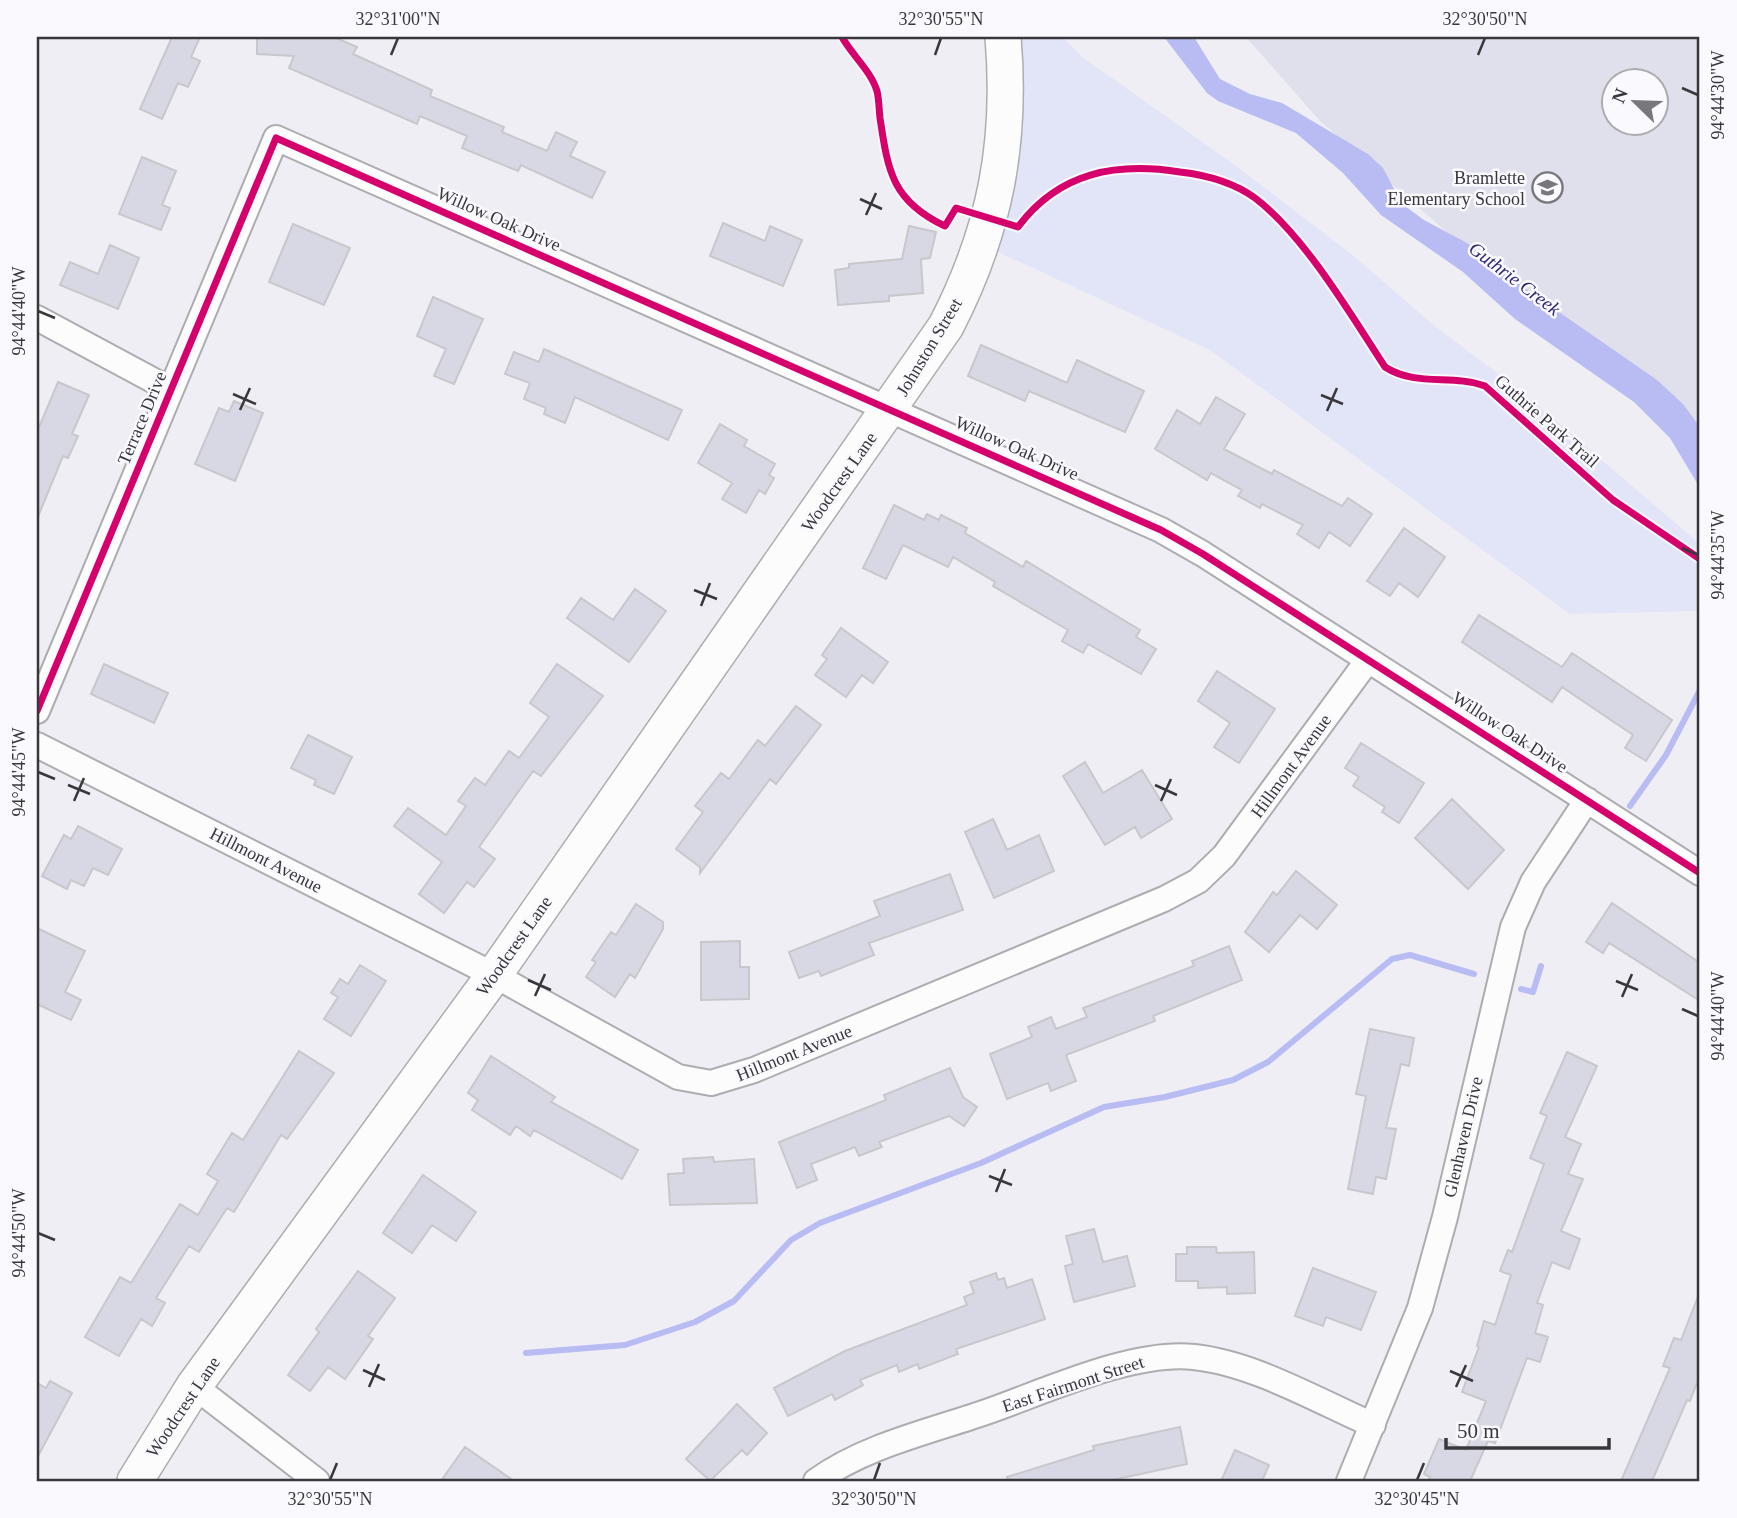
<svg xmlns="http://www.w3.org/2000/svg" width="1737" height="1518" font-family="'Times New Roman',serif">
	<rect width="100%" height="100%" fill="#eeeef4"/>
	<path fill="#dfe0ec" fill-rule="evenodd" d="M1246 37H1700V438L1531 306 1320 121ZM1614 80H1656V122H1614Z"/>
	<path fill="#e2e5f8" d="M1021 37H1063L1082 57 1232 163 1350 253 1436 327 1521 391 1700 544V611L1570 614 1210 350 996 251C1019 176 1025 114 1021 37Z"/>
	<path fill="#b8bcf3" d="M1164 37H1194L1220 79 1250 94 1282 103 1368 154 1383 168 1402 204 1424 220 1467 243 1520 285 1657 380 1683 404 1700 427V488L1670 438 1634 402 1515 319 1463 272 1381 215 1343 173 1296 133 1218 101 1207 93Z"/>
	<g fill="none" stroke-linecap="round" stroke-linejoin="round">
		<path stroke="#b8bcf3" stroke-width="6" d="M1630 806 1666 755 1700 690
			M1521 989 1533 992 1541 966
			M526 1353 625 1345 695 1322 734 1301 791 1240 820 1223 981 1163 1104 1107 1165 1097 1233 1080 1268 1062 1392 959 1410 955 1474 974"/>
	</g>
	<path fill="#d7d8e4" stroke="#c8c8cc" stroke-width="2" d="M172 37H200L191 57 200 61 188 87 178 83 162 119 140 109Z
		M257 37H334L357 47 353 54 432 90 430 96 504 127 502 132 547 151 556 132 577 142 570 156 605 172 592 198 521 165 518 171 462 148 467 136 420 116 417 124 289 68 294 56 257 54Z
		M142 157 176 171 162 205 170 208 161 230 119 214Z
		M723 223 765 241 770 226 802 240 783 286 710 256Z
		M293 224 350 248 324 305 269 282Z
		M909 226 936 232 930 258 921 259 923 293 889 296V301L838 305 835 270 849 268V264L902 259Z
		M110 245 139 258 118 309 60 285 70 262 98 274Z
		M433 297 483 319 454 384 434 376 446 349 417 336Z
		M981 345 1067 383 1077 360 1144 391 1125 432 1029 391 1025 401 968 376Z
		M544 349 682 410 668 440 575 397 565 423 544 414 546 408 524 399 530 383 505 374 514 352 539 362Z
		M58 382 89 395 72 434 78 436 68 458 63 456 37 519V432Z
		M1216 397 1245 414 1224 449 1272 474 1274 470 1342 506 1348 498 1372 514 1350 546 1329 532 1319 548 1297 534 1303 525 1262 504 1260 508 1238 496 1242 490 1211 473 1207 480 1155 449 1177 410 1200 424Z
		M234 401 263 413 235 481 195 464 219 408 229 412Z
		M720 424 747 440 744 446 775 464 769 475 774 478 765 494 759 490 746 513 722 499 732 483 698 463Z
		M894 505 924 520 927 514 939 520 941 515 967 528 965 533 1023 567 1026 561 1140 630 1136 637 1156 649 1141 674 1088 644 1083 653 1062 641 1068 630 993 586 995 582 953 557 948 567 903 545 886 579 863 568Z
		M1404 528 1445 557 1418 597 1399 583 1390 596 1367 581Z
		M635 589 666 611 629 662 567 618 581 598 613 620Z
		M1479 615 1562 667 1572 653 1672 720 1646 761 1625 748 1633 735 1562 687 1552 702 1462 642Z
		M841 628 888 662 873 683 862 675 846 697 815 675 827 659 822 655Z
		M104 664 168 693 154 723 91 694Z
		M557 664 603 696 541 776 533 771 479 847 495 859 474 887 467 882 444 913 419 894 442 862 394 826 408 808 446 835 466 806 458 801 475 778 485 785 509 751 519 758 549 717 530 703Z
		M1217 671 1275 709 1239 763 1214 747 1230 723 1198 701Z
		M796 706 821 725 776 784 770 779 700 873V867L676 849 703 812 695 806 721 773 729 779 758 740 765 746Z
		M308 735 352 757 334 794 314 785 316 780 291 768Z
		M1361 743 1424 783 1399 823 1382 812 1385 807 1353 786 1359 777 1345 768Z
		M1085 762 1103 793 1142 770 1172 819 1141 838 1135 827 1105 845 1063 776Z
		M1452 799 1504 850 1468 889 1415 838Z
		M993 819 1007 850 1039 835 1054 871 994 898 965 832Z
		M78 826 122 849 108 875 93 868 84 886 71 880 67 889 42 876 64 835 71 839Z
		M1296 871 1337 905 1317 929 1300 915 1269 952 1245 932 1273 892 1277 895Z
		M950 874 963 910 869 943 874 955 821 976 819 971 799 978 789 952 880 916 874 901Z
		M1612 903 1700 963V1001L1609 943 1603 953 1586 942Z
		M636 904 663 922V929L635 978 630 974 615 997 586 977 596 962 592 960 611 932 616 935Z
		M37 928 85 951 65 992 81 1000 71 1020 37 1004Z
		M740 941V967H749V999L701 1000V942Z
		M1229 946 1242 980 1153 1016 1155 1021 1066 1055 1076 1081 1051 1091 1048 1083 1007 1099 990 1054 1032 1037 1028 1027 1051 1017 1056 1029 1087 1017 1083 1008 1194 966 1192 961Z
		M360 965 386 981 351 1036 324 1019 338 997 331 993 340 979 348 984Z
		M1370 1029 1414 1038 1409 1066 1401 1064 1386 1128 1396 1129 1386 1179 1376 1177 1373 1194 1348 1189 1366 1096 1356 1094Z
		M299 1051 334 1073 287 1139 281 1135 234 1212 227 1208 199 1252 189 1246 156 1298 165 1303 152 1326 141 1319 119 1356 85 1337 120 1277 131 1283 180 1204 198 1215 218 1181 207 1174 232 1133 243 1140Z
		M1567 1052 1597 1066 1565 1137 1581 1144 1568 1174 1583 1179 1561 1231 1580 1239 1569 1269 1552 1262 1537 1303 1543 1305 1535 1333 1548 1337 1540 1362 1527 1358 1495 1443 1488 1441 1470 1481H1428L1430 1477 1424 1474 1439 1439 1466 1450 1486 1401 1462 1392 1479 1347 1477 1346 1484 1321 1495 1325 1511 1275 1500 1271 1508 1250 1512 1252 1544 1164 1530 1158 1547 1116 1540 1113Z
		M491 1056 555 1097 551 1102 638 1150 622 1179 534 1130 530 1136 516 1126 510 1135 472 1110 478 1100 468 1093Z
		M950 1068 963 1097 977 1107 964 1126 949 1116 879 1142 882 1147 859 1156 855 1147 811 1164 817 1180 797 1188 779 1142 886 1100 884 1095Z
		M713 1157 714 1162 754 1159 757 1203 670 1205 668 1174 684 1173 683 1159Z
		M423 1175 476 1212 456 1241 432 1225 412 1253 383 1233Z
		M1094 1229 1103 1262 1127 1256 1135 1286 1074 1302 1065 1266 1073 1264 1066 1236Z
		M1187 1247H1216L1217 1253 1254 1252 1255 1293 1227 1294V1287L1198 1288V1281H1176V1254H1187Z
		M1313 1268 1376 1292 1361 1330 1326 1317 1323 1326 1295 1316Z
		M358 1271 395 1298 368 1336 373 1339 345 1379 328 1367 310 1391 288 1375 319 1332 316 1329Z
		M996 1273 998 1280 1004 1278 1007 1288 1032 1279 1045 1319 956 1349 958 1354 919 1369 918 1364 899 1372 897 1365 860 1380 863 1385 835 1400 832 1394 788 1416 774 1388 845 1351 967 1305 964 1297 974 1293 970 1282Z
		M1699 1294 1700 1375 1690 1401 1687 1400 1652 1481H1621L1670 1368 1663 1366 1674 1338 1681 1340Z
		M50 1381 72 1393 37 1458V1383L46 1388Z
		M737 1404 767 1433 747 1455 742 1450 710 1481 686 1459Z
		M1180 1427 1187 1464 1108 1481H1008L1007 1477 1094 1450 1093 1446Z
		M465 1447 514 1481H441Z
		M1235 1450 1269 1465 1262 1481H1221Z"/>
	<g fill="none" stroke-linecap="round" stroke-linejoin="round">
		<defs>
			<path id="street" d="M37 318 171 390
				M37 711 276 138 1161 530 1203 554 1700 873
				M37 745 494 975 678 1077 711 1083 754 1070 1164 899 1198 881 1224 856 1368 660
				M194 1386 317 1481
				M816 1481C866 1445 932 1431 989 1411 1046 1391 1134 1350 1194 1357 1253 1363 1318 1401 1373 1425
				M1349 1481 1420 1308 1445 1217 1513 927 1533 882 1587 800"/>
			<path id="secondary" d="M135 1481 194 1386 494 975 946 326C995 231 1012 143 1003 37"/>
		</defs>
		<use href="#street" stroke="#adadb1" stroke-width="28"/>
		<use href="#secondary" stroke="#adadb1" stroke-width="38"/>
		<use href="#street" stroke="#fcfcfd" stroke-width="24"/>
		<use href="#secondary" stroke="#fcfcfd" stroke-width="35"/>
		<defs>
			<path id="cycleway" d="M842 37C852 55 871 71 877 91 879 99 879 109 880 118 888 171 892 201 945 226L956 208 1018 227C1059 172 1116 162 1180 172 1206 175 1233 182 1255 198 1304 235 1351 315 1385 367 1416 387 1452 374 1485 386L1613 500 1700 559
				M37 711 276 138 1161 530 1203 554 1700 873"/>
		</defs>
		<use href="#cycleway" stroke="#fafafe" stroke-width="11"/>
		<use href="#cycleway" stroke="#d6006c" stroke-width="7"/>
	</g>
	<path fill="none" stroke="#38383c" stroke-width="2.5" d="M391 55 398 38M935 55 941 38M1478 55 1485 38M1682 88 1698 95M860 199 882 209M866 215 876 193M38 311 55 318M233 394 256 404M1321 395 1343 404M240 410 250 388M1327 411 1337 388M1682 548 1698 555M694 590 717 599M701 606 710 583M38 772 55 779M68 785 90 794M1155 785 1177 795M74 801 84 778M1161 801 1171 779M528 980 551 990M1616 981 1638 990M535 996 545 974M1622 997 1632 974M1682 1009 1698 1016M989 1176 1012 1185M996 1192 1005 1169M38 1233 55 1240M363 1370 385 1380M1450 1371 1473 1381M369 1387 379 1364M1456 1387 1466 1365M330 1480 337 1463M874 1480 880 1463M1417 1480 1424 1463"/>
	<defs>
		<symbol id="school-ring" viewBox="-11 -11 22 22"><circle r="9.5" fill="#fafafe" stroke="#78787c" stroke-width="1.5"/><path d="M0-5L7-2L0 1L-7-2ZM-4 1L0 2.5L4 1V4Q0 6-4 4Z" fill="#78787c"/></symbol>
	</defs>
	<g fill-rule="evenodd">
		<use href="#school-ring" x="1530" y="170" width="35" height="35"/>
	</g>
	<g text-anchor="middle" stroke-width="5" stroke-linejoin="round" paint-order="stroke">
		<g font-size="18" fill="#38383c" stroke="#fafafe" text-anchor="end">
			<text x="1525" y="184">Bramlette<tspan x="1525" dy="21">Elementary School</tspan></text>
		</g>
		<g font-size="18" fill="#38383c" stroke="#fafafe">
			<text transform="translate(499 219) rotate(24)" y="6">Willow Oak Drive</text>
			<text transform="translate(929 347) rotate(-59)" y="6">Johnston Street</text>
			<text transform="translate(142 418) rotate(-67)" y="6">Terrace Drive</text>
			<text transform="translate(1547 421) rotate(41)" y="6">Guthrie Park Trail</text>
			<text transform="translate(1017 448) rotate(24)" y="6">Willow Oak Drive</text>
			<text transform="translate(839 482) rotate(-55)" y="6">Woodcrest Lane</text>
			<text transform="translate(1510 732) rotate(33)" y="6">Willow Oak Drive</text>
			<text transform="translate(1291 766) rotate(-54)" y="6">Hillmont Avenue</text>
			<text transform="translate(266 860) rotate(27)" y="6">Hillmont Avenue</text>
			<text transform="translate(514 946) rotate(-55)" y="6">Woodcrest Lane</text>
			<text transform="translate(794 1053) rotate(-22)" y="6">Hillmont Avenue</text>
			<text transform="translate(1463 1137) rotate(-77)" y="6">Glenhaven Drive</text>
			<text transform="translate(1073 1384) rotate(-18)" y="6">East Fairmont Street</text>
			<text transform="translate(183 1407) rotate(-56)" y="6">Woodcrest Lane</text>
		</g>
		<g font-size="19" font-style="italic" fill="#2d247a" stroke="#fafafe">
			<text transform="translate(1515 278) rotate(37)" y="7">Guthrie Creek</text>
		</g>
	</g>
	<rect width="1737" height="1518" fill="none" stroke="#fafafe" stroke-width="77"/>
	<g transform="translate(1635 102) rotate(293)"><circle r="33" fill="#fafafe" stroke="#acacb0" stroke-width="2"/>
	<path d="M0-5L12 26L0 18L-12 26Z" fill="#78787c"/>
	<text y="-10" font-size="19" font-weight="bold" text-anchor="middle" fill="#38383c">N</text>
	</g>
	<path d="M1446 1438v10h163v-10" fill="none" stroke="#38383c" stroke-width="3.5"/>
	<text x="1457" y="1438" font-size="21" fill="#38383c" stroke="#fafafe" stroke-width="5" paint-order="stroke">50 m</text>
	<rect x="38" y="38" width="1660" height="1442" fill="none" stroke="#38383c" stroke-width="2.5"/>
	<g font-size="18" text-anchor="middle" fill="#38383c">
		<text x="398" y="25">32°31'00"N</text>
		<text x="941" y="25">32°30'55"N</text>
		<text x="1485" y="25">32°30'50"N</text>
		<text transform="translate(1718 95) rotate(-90)" y="6">94°44'30"W</text>
		<text transform="translate(19 311) rotate(-90)" y="6">94°44'40"W</text>
		<text transform="translate(1718 555) rotate(-90)" y="6">94°44'35"W</text>
		<text transform="translate(19 772) rotate(-90)" y="6">94°44'45"W</text>
		<text transform="translate(1718 1016) rotate(-90)" y="6">94°44'40"W</text>
		<text transform="translate(19 1233) rotate(-90)" y="6">94°44'50"W</text>
		<text x="330" y="1505">32°30'55"N</text>
		<text x="874" y="1505">32°30'50"N</text>
		<text x="1417" y="1505">32°30'45"N</text>
	</g>
</svg>
